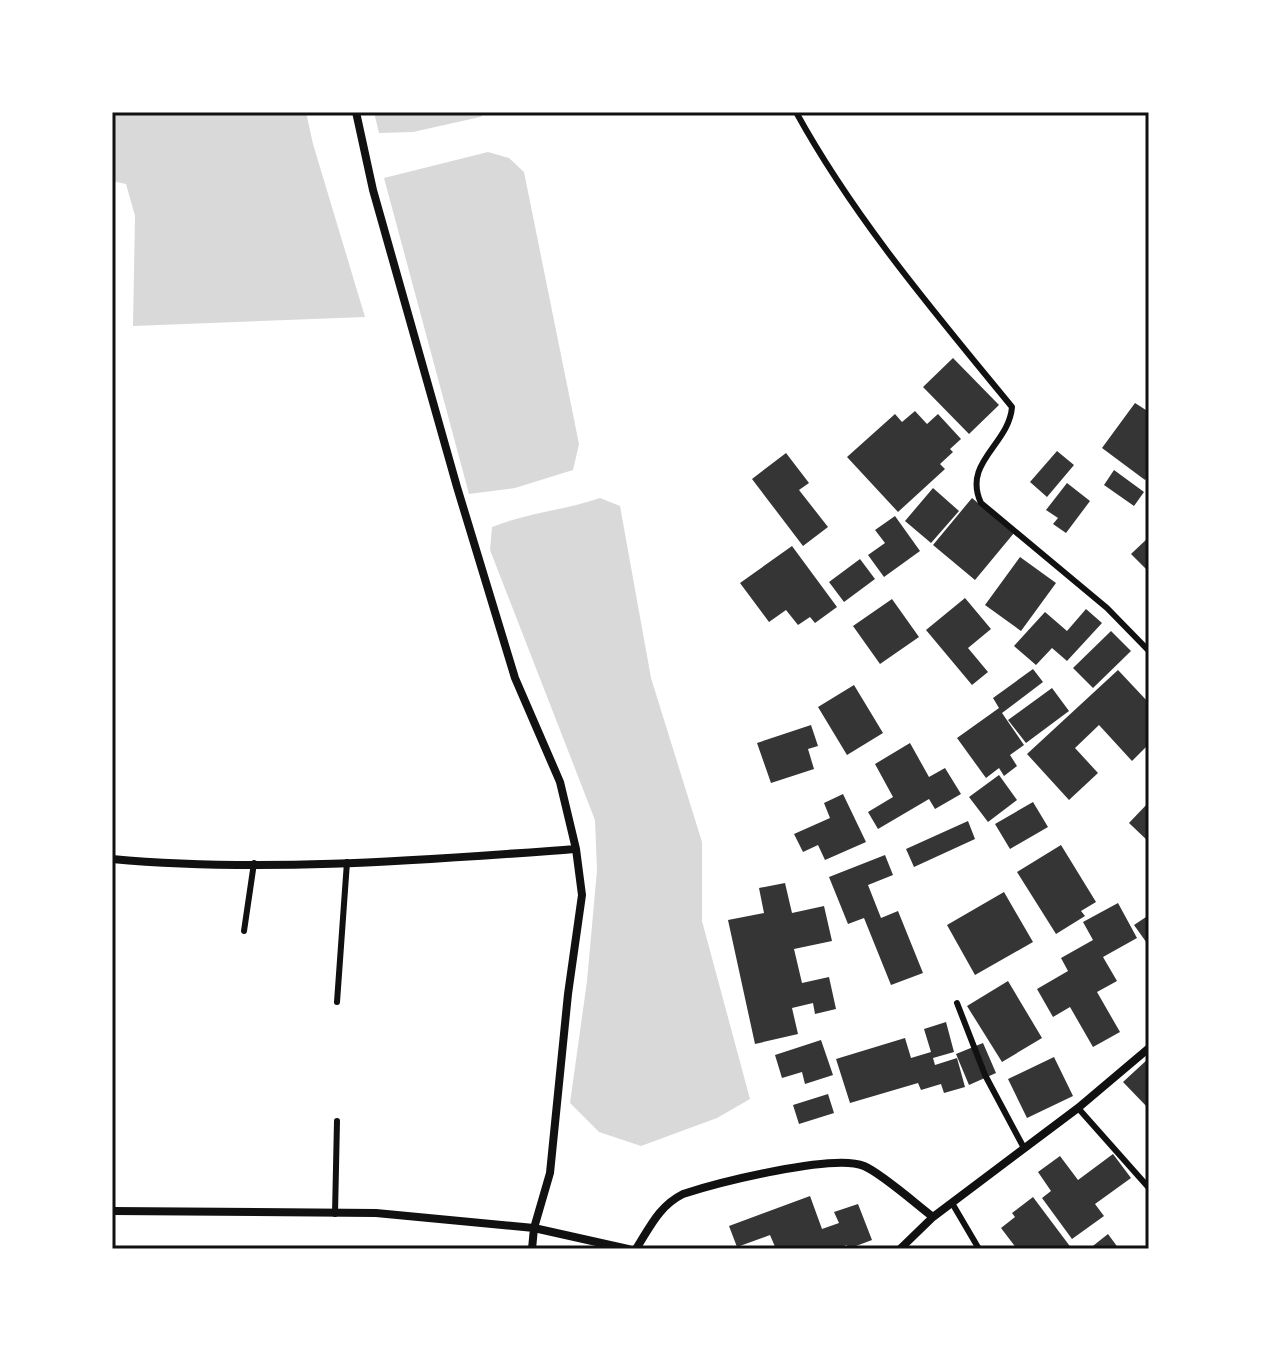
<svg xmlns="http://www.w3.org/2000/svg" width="1261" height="1361" font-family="Montserrat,sans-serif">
	<rect width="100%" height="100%" fill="#fff"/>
	<path fill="#d9d9d9" d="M112 112H306L313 144 365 317 133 326 135 216 126 184 112 181Z
		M374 112H489L480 117 413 132 379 133Z
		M488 152 509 158 524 172 579 444 573 470 515 488 469 494 384 178Z
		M600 498 620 506 651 678 702 842V921L750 1099 717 1118 641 1146 599 1132 570 1103 587 981 597 870 595 820 490 550 492 527C527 513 565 510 600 498Z"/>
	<path fill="#353535" d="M953 358 999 405 969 434 923 387Z
		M1135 403 1149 412V474L1145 480 1102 448Z
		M915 411 927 424 938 414 961 439 950 449 953 452 940 464 945 469 898 512 847 457 895 414 902 422Z
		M1057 451 1074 465 1047 497 1030 482Z
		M786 453 809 483 799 490 828 527 803 546 752 479Z
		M1114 470 1144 492 1134 506 1104 485Z
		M1067 483 1090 501 1066 533 1053 524 1058 518 1046 510Z
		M933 488 959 511 931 543 905 521Z
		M972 498 1014 533 975 580 933 545Z
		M895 516 920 551 884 577 868 555 885 543 875 530Z
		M1149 537V572L1131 554Z
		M792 546 837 607 815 623 810 617 798 625 786 610 769 622 740 583Z
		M1020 557 1056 583 1021 631 985 605Z
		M860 559 875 579 844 602 829 582Z
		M965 598 991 629 968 648 988 672 972 685 926 630Z
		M892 599 919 637 880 664 853 626Z
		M1086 609 1102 623 1067 661 1052 648 1036 665 1014 646 1045 612 1067 631Z
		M1111 631 1131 651 1093 688 1073 668Z
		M1033 669 1043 682 1002 713 1024 745 1010 755 1017 766 1004 776 999 768 986 778 957 738 999 708 993 698Z
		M1118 670 1149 703V744L1132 761 1099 725 1075 748 1098 773 1069 800 1027 754Z
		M854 685 883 733 847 755 818 707Z
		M1052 688 1069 711 1026 743 1008 720Z
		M811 725 818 746 808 749 814 769 771 783 757 743Z
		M910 743 929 777 945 768 961 794 935 809 929 799 878 829 868 812 893 797 875 764Z
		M999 775 1017 800 988 822 969 797Z
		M843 794 866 842 825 860 818 845 803 852 794 834 830 818 824 803Z
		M1033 802 1048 827 1010 849 995 824Z
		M1149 802V842L1129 823Z
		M968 821 975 839 914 867 906 849Z
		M1061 845 1096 902 1081 911 1085 916 1056 934 1017 872Z
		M885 855 893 875 868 885 881 918 898 911 923 973 891 985 864 918 848 924 829 877Z
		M785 883 792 913 824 906 832 941 794 949 802 983 829 977 836 1009 815 1014 813 1003 792 1008 798 1034 755 1044 728 920 764 913 759 888Z
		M1004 892 1033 942 975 975 947 925Z
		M1118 903 1137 938 1103 957 1117 981 1097 992 1120 1032 1093 1047 1070 1007 1053 1017 1037 989 1068 971 1061 958 1093 940 1083 922Z
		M1149 915V946L1134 925Z
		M1008 981 1042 1038 1002 1062 967 1006Z
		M946 1022 954 1052 933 1058 935 1065 957 1058 965 1087 944 1093 941 1084 921 1090 918 1083 850 1103 836 1059 905 1038 911 1058 931 1052 924 1029Z
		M821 1040 833 1075 805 1084 802 1072 782 1078 775 1055Z
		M983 1043 996 1073 969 1085 956 1054Z
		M1054 1057 1073 1096 1027 1118 1008 1079Z
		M1149 1058V1109L1123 1082Z
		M828 1094 834 1113 799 1124 793 1105Z
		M1113 1154 1131 1178 1095 1204 1104 1216 1072 1239 1042 1198 1051 1191 1038 1172 1060 1156 1078 1180Z
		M810 1196 822 1229 839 1223 834 1212 858 1204 872 1240 848 1249 847 1245 835 1249H776L770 1235 737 1247 729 1226Z
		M1033 1197 1072 1249H1017L1001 1228 1015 1217 1012 1213Z
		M1108 1234 1119 1249H1089Z"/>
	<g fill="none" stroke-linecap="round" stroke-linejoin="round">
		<path stroke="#111" stroke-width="6" d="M796 112C854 218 935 313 1012 407 1009 445 962 462 981 503L1107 608 1149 651
			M244 931 254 863
			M337 1002 347 862
			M957 1003 985 1075 1024 1148
			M1078 1108 1149 1188
			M952 1203 979 1249
			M335 1214 337 1121"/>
		<path stroke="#111" stroke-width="8" d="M356 112 373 190 457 487 515 678 560 782 576 849 582 895 568 994 550 1173 534 1228 532 1249
			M112 859C264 873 424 860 576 849
			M112 1211 376 1213 534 1228 628 1249
			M636 1249C650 1227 659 1206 683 1194 717 1183 834 1153 864 1166 881 1173 916 1204 933 1217
			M900 1249 933 1217 1078 1108 1149 1048"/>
	</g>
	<rect width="1261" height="1361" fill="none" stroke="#ffffff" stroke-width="228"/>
	<rect x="114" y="114" width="1033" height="1133" fill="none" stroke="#111" stroke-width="3"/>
</svg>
